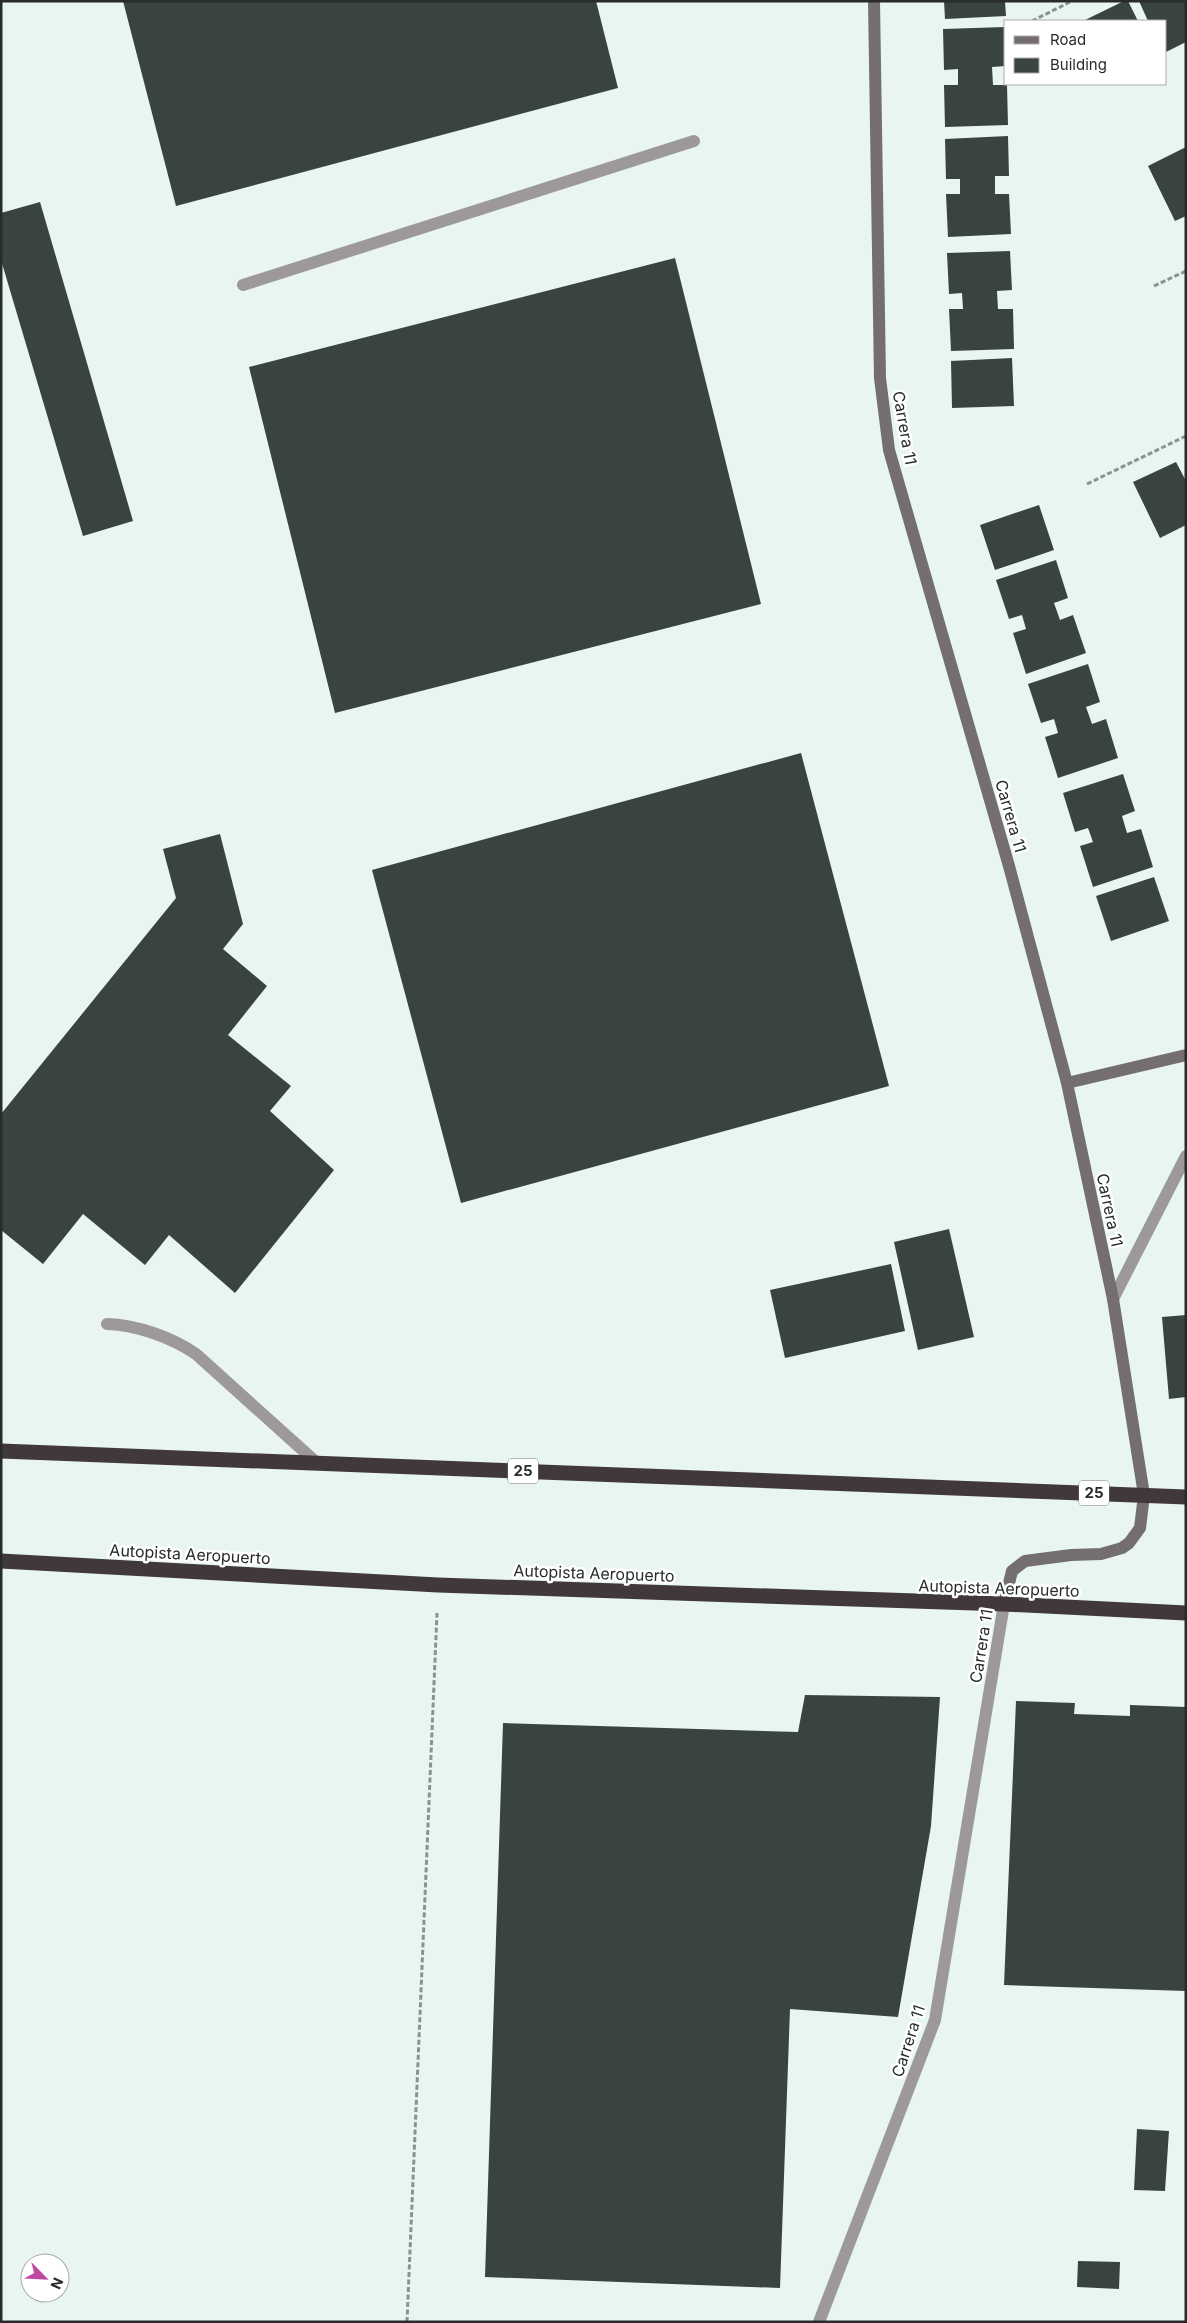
<svg xmlns="http://www.w3.org/2000/svg" width="1187" height="2323" font-family="Inter,sans-serif">
	<rect width="100%" height="100%" fill="#e8f5f1"/>
	<path fill="#394441" d="M123 1H596L618 88 176 206Z
		M944 1H1005L1006 16 945 19Z
		M1124 1H1128L1138 21H1083Z
		M1139 1H1186V42L1166 52V21H1148Z
		M1005 27 1006 66 992 67 993 85H1007L1008 125 945 127 944 85H958V69L944 70 943 29Z
		M1008 136 1009 176H995V194H1009L1011 234 948 237 946 194H960V179H946L945 139Z
		M1186 147V216L1175 221 1148 166Z
		M40 202 133 521 83 536 1 260V213Z
		M1010 251 1012 290 997 291 998 309H1013L1014 349 951 351 949 309H963L962 293 949 294 947 253Z
		M675 258 761 604 335 713 249 367Z
		M1012 358 1014 406 952 408 951 361Z
		M1176 462 1186 481V525L1160 538 1133 482Z
		M1039 505 1054 550 995 570 980 525Z
		M1056 560 1068 598 1054 603 1060 620 1073 615 1086 653 1026 674 1013 633 1026 629 1022 615 1009 619 996 580Z
		M1088 664 1100 702 1086 707 1092 724 1106 719 1118 758 1058 778 1045 737 1058 733 1054 719 1041 723 1028 684Z
		M801 753 889 1086 461 1203 372 870Z
		M1123 774 1135 811 1122 816 1127 833 1141 829 1153 867 1093 887 1080 846 1093 842 1088 828 1075 832 1063 793Z
		M220 834 243 924 223 949 267 986 228 1035 291 1086 270 1111 334 1170 235 1293 169 1235 145 1265 83 1214 43 1264 1 1230V1114L176 898 163 849Z
		M1154 877 1169 921 1111 941 1096 896Z
		M949 1229 974 1337 918 1350 894 1242Z
		M891 1264 905 1331 785 1358 770 1290Z
		M1186 1315V1397L1169 1399 1162 1317Z
		M805 1695 940 1697 931 1826 898 2017 790 2009 780 2288 485 2277 503 1723 798 1732Z
		M1016 1701 1075 1703 1074 1714 1130 1716V1705L1186 1707V1991L1004 1985Z
		M1137 2129 1169 2131 1165 2191 1134 2190Z
		M1078 2261 1120 2262 1119 2289 1077 2287Z"/>
	<g fill="none" stroke-linecap="round" stroke-linejoin="round">
		<path stroke="#8a9390" stroke-width="3" stroke-dasharray="5 2.5" stroke-linecap="butt" d="M1032 21 1072 1
			M1154 286 1186 271
			M1087 484 1186 436
			M407 2322 437 1613"/>
		<path stroke="#9d989b" stroke-width="12" d="M243 285 694 141
			M107 1324C137 1325 171 1337 196 1354L317 1463"/>
		<path stroke="#9d989b" stroke-width="12" d="M1113 1299 1186 1156
			M819 2322 935 2020 1004 1604"/>
		<path stroke="#746e72" stroke-width="12" d="M874 1 880 378 889 450 1009 866 1067 1083 1113 1299 1144 1495 1140 1528 1129 1543 1122 1548 1101 1554 1071 1555 1025 1561 1012 1571 1004 1604
			M1067 1083 1186 1055"/>
		<path stroke="#40383d" stroke-width="15" d="M1 1451 1186 1497
			M1 1561 438 1585 1004 1604 1186 1613"/>
	</g>
	<g text-anchor="middle" stroke-width="5" stroke-linejoin="round" paint-order="stroke">
		<g fill="#fff" stroke="#686b6a" stroke-width="1">
			<rect x="508" y="1458.5" width="30" height="25" rx="4"/>
			<rect x="1079" y="1480.5" width="30" height="25" rx="4"/>
		</g>
		<g font-size="15" font-weight="bold" fill="#272c2a">
			<text x="523" y="1476">25</text>
			<text x="1094" y="1498">25</text>
		</g>
		<g font-size="16" fill="#272c2a" stroke="#fff">
			<text transform="translate(905 428) rotate(80)" y="6">Carrera 11</text>
			<text transform="translate(1011 816) rotate(74)" y="6">Carrera 11</text>
			<text transform="translate(1110 1210) rotate(78)" y="6">Carrera 11</text>
			<text transform="translate(190 1554) rotate(3)" y="6">Autopista Aeropuerto</text>
			<text transform="translate(594 1573) rotate(2)" y="6">Autopista Aeropuerto</text>
			<text transform="translate(999 1588) rotate(2)" y="6">Autopista Aeropuerto</text>
			<text transform="translate(981 1646) rotate(-81)" y="6">Carrera 11</text>
			<text transform="translate(908 2041) rotate(-72)" y="6">Carrera 11</text>
		</g>
	</g>
	<rect width="1187" height="2323" fill="none" stroke="#272c2a" stroke-width="5"/>
	<rect x="1004" y="20" width="162" height="65" fill="#ffffff" stroke="#a9abaa"/>
	<rect x="1014" y="36" width="25" height="8" fill="#746e72" stroke="#a9abaa"/>
	<text x="1050" y="45" font-size="15" fill="#272c2a">Road</text>
	<rect x="1014" y="58" width="25" height="15" fill="#394441" stroke="#a9abaa"/>
	<text x="1050" y="70" font-size="15" fill="#272c2a">Building</text>
	<g transform="translate(45 2278) rotate(114)"><circle r="24" fill="#ffffff" stroke="#a9abaa"/>
	<path d="M0-4L9 19L0 12L-9 19Z" fill="#bf499f"/>
	<text y="-8" font-size="14" font-weight="bold" text-anchor="middle" fill="#272c2a">N</text>
	</g>
</svg>
